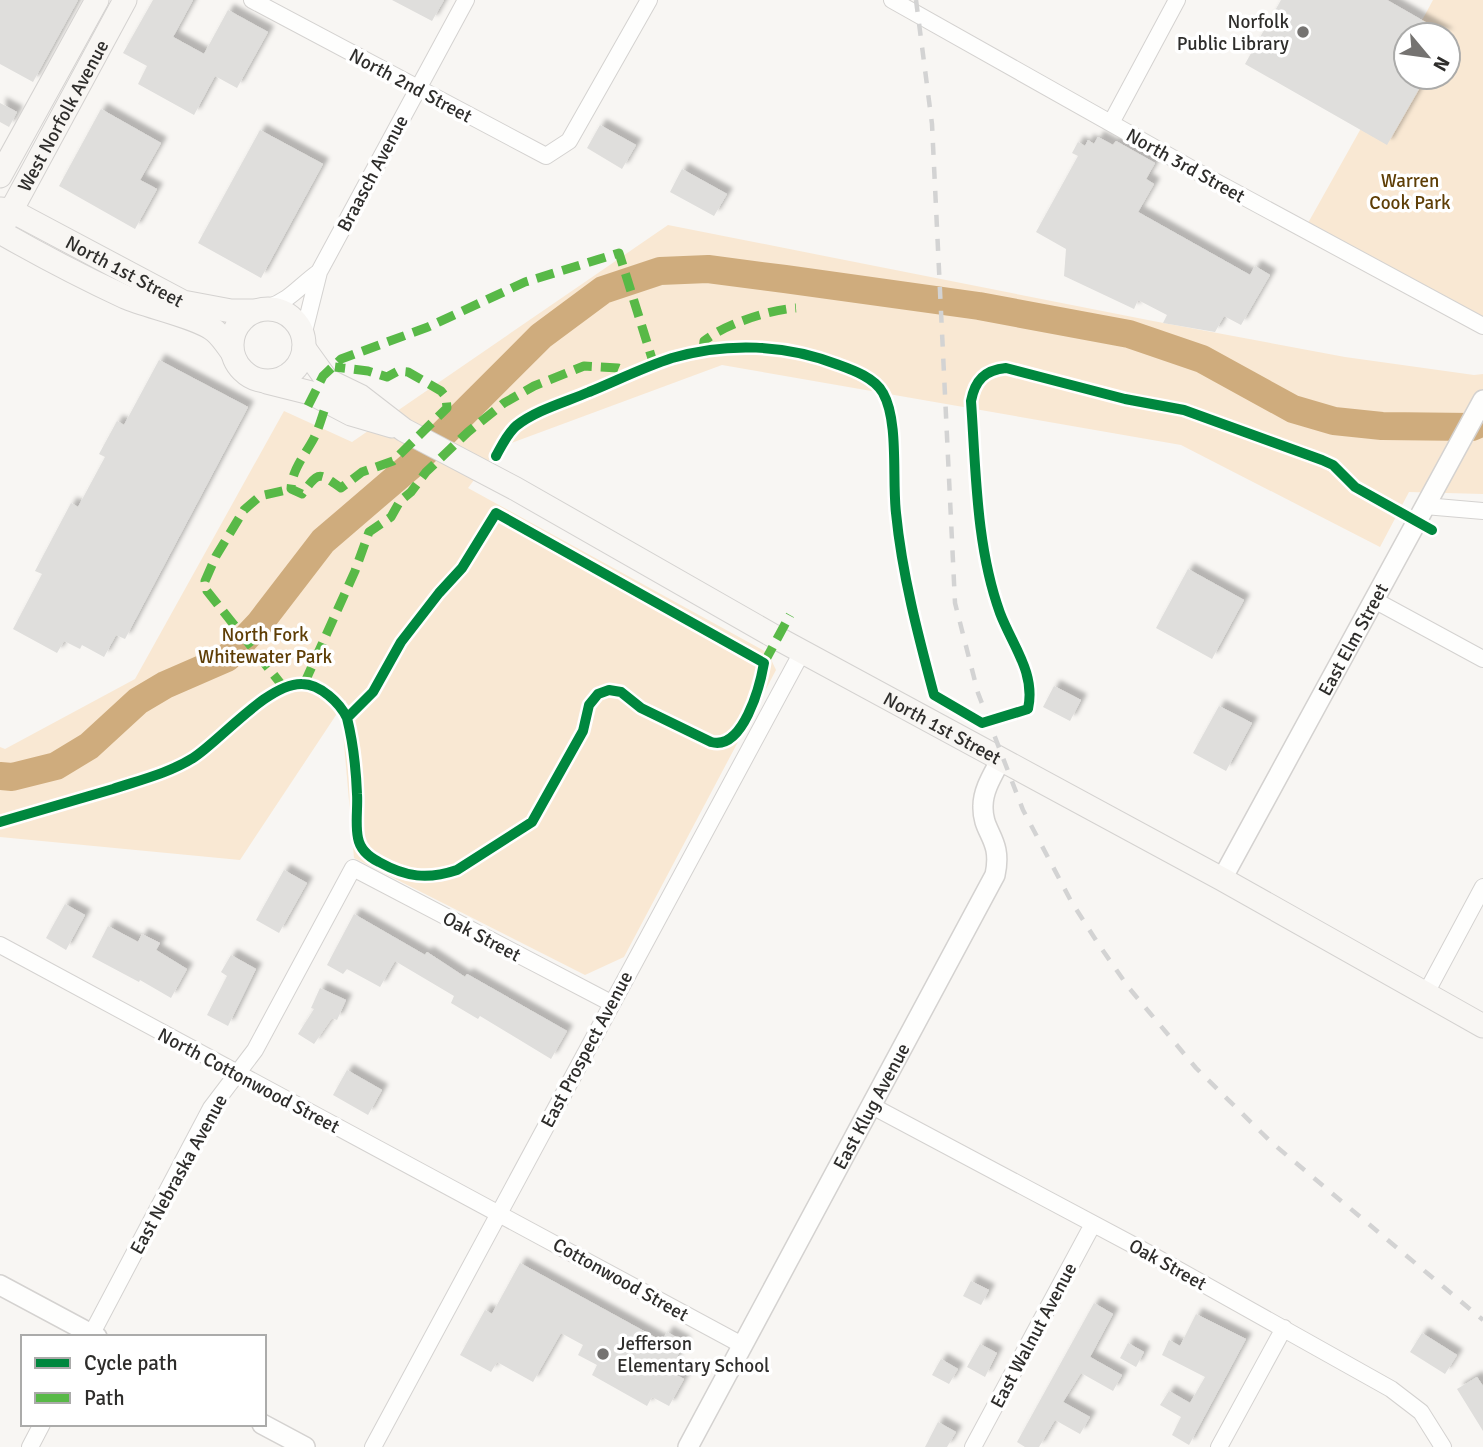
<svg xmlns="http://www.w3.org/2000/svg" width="1483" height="1447" font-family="Signika,sans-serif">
	<defs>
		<filter id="shadow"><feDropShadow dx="6" dy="-6" stdDeviation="2" flood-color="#0004"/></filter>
	</defs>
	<rect width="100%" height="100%" fill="#f8f6f3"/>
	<path fill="#f9e8d3" d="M1433 0H1483V317L1308 223 1406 48V77H1448V35H1414Z
		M668 225 1153 321 1345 357 1474 375 1483 374V494L1409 492 1380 547 1181 445 722 365 498 448 468 488 768 653 776 670 624 957 585 975 354 858 343 732 346 700 240 860 0 837V747L5 749 135 679 284 411 352 442Z"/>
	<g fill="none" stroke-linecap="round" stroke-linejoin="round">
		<path stroke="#cfac7d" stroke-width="28" d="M0 776 12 777 56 766 89 746 138 701 165 685 227 658 260 623 323 541 414 463 541 336 603 290 660 271 708 269 785 279 979 306 1129 334 1202 359 1293 409 1334 421 1382 426 1472 427 1483 422"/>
	</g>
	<path fill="#dfdedc" filter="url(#shadow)" d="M0 0H78L33 82 0 64Z
		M153 0H193L173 37 204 54 228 10 268 32 237 88 215 76 194 115 138 84 147 66 123 53Z
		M392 0H444L432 21Z
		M1281 0H1387L1448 35H1406V77H1426L1387 145 1245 64Z
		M0 103 17 112 9 127 0 122Z
		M101 109 161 143 140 180 157 189 135 229 59 186Z
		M600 125 636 145 622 169 587 148Z
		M260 130 323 164 261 278 198 243Z
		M1098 137 1113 145 1116 141 1155 163 1146 179 1154 184 1138 212 1250 275 1255 266 1270 275 1241 325 1224 316 1215 332 1163 323 1167 315 1138 300 1134 309 1064 276 1066 249 1036 232 1078 156 1072 153 1078 142 1085 146 1088 140 1094 144Z
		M682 169 727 194 714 216 670 192Z
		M159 360 248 407 125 639 116 635 104 657 82 645 80 649 64 641 57 653 13 629 42 574 35 571 71 503 78 507 105 457 99 454 117 421 124 425Z
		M1188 569 1244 600 1212 659 1156 628Z
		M1054 686 1081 700 1070 721 1043 707Z
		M1219 706 1252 723 1226 771 1193 753Z
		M284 870 307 883 279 933 256 920Z
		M65 904 85 915 66 950 46 938Z
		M354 914 425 955 427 952 465 977 467 974 567 1031 551 1059 480 1016 478 1019 451 1003 454 996 395 961 380 987 347 969 343 974 327 965Z
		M108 926 138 942 142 934 160 943 156 950 187 969 171 998 140 980 139 982 92 957Z
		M231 955 256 969 228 1026 207 1015 227 976 221 972Z
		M320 988 346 1000 337 1020 332 1018 314 1044 298 1034 314 1009 311 1008Z
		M347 1070 382 1090 368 1115 333 1095Z
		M520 1263 662 1341 667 1332 685 1342 669 1371 684 1379 669 1406 652 1397 647 1406 592 1375 597 1365 578 1355 583 1345 561 1333 533 1382 497 1362 491 1372 460 1355 485 1310 492 1314Z
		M971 1281 989 1290 981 1305 963 1296Z
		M1094 1303 1113 1314 1090 1357 1122 1375 1113 1391 1081 1373 1063 1402 1090 1417 1080 1434 1055 1420 1039 1447H1025L1017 1442Z
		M1196 1314 1246 1339 1189 1445 1172 1435 1181 1417 1160 1405 1169 1391 1190 1403 1205 1377 1162 1355 1169 1340 1180 1346Z
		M1422 1333 1457 1355 1445 1374 1410 1352Z
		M1128 1343 1144 1352 1136 1367 1120 1358Z
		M980 1344 997 1353 985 1377 967 1367Z
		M941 1359 958 1369 949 1384 932 1375Z
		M1477 1377 1483 1386V1431L1457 1389Z
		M938 1422 956 1432 947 1447H925Z"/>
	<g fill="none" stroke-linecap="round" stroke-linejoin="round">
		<defs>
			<path id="minor" d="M252 0 546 156 569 141 649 0
				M892 0 1194 170 1483 326
				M1111 123 1177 0
				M267 308C292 299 298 287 319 272
				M303 336 319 272 466 0
				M1425 506 1483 511
				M1376 601 1483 659
				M0 945C247 1080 496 1210 742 1345
				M1425 995 1483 887
				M872 1106 1150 1254 1391 1389 1421 1412 1443 1447
				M90 1337 211 1108 255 1050 353 868 611 1003
				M30 1447 42 1424
				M373 1447 802 652
				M973 1447 1093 1224
				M1219 1447 1284 1328"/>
			<g id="tertiary">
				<path id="s1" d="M1222 879 1483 400"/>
				<path d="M0 1285 97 1337"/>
				<path d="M262 1424 305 1447"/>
				<path id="s2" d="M688 1447 995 875C1003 838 982 834 983 806 983 789 994 773 1001 759"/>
			</g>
			<g id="secondary">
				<path d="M0 176 97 0"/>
				<path id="s3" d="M0 209 10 210 183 302 231 311H254"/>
				<path id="s4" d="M5 222 125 0"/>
				<path d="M0 232C40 255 82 277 125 297 148 307 198 317 215 331 222 337 227 345 232 352"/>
				<circle cx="268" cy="345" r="36"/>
				<path id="s5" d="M304 348 327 380 360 396 404 430 516 489 777 638 1222 879 1483 1026"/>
				<path d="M267 382 311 393 351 414 392 426"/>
			</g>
		</defs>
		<use href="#minor" stroke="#d4d2d0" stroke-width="18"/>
		<use href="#tertiary" stroke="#d4d2d0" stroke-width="22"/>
		<use href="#secondary" stroke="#d4d2d0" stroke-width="25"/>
		<use href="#minor" stroke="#fefefd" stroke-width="16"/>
		<use href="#tertiary" stroke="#fefefd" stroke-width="19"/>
		<use href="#secondary" stroke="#f8f6f3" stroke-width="23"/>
		<path stroke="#d3d3d3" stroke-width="4.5" stroke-dasharray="12 12" stroke-linecap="butt" d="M916 0 932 124 955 603 978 693 1023 810 1071 901 1099 945 1129 988 1196 1068 1271 1142 1483 1320"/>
		<path stroke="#58b947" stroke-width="9" stroke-dasharray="18 9" stroke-linecap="butt" d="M703 351 704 341C725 324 769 310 796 308
			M308 406 323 376 341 359 428 327 525 282 619 253 654 365
			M324 411C321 420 318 430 314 438 305 455 292 469 291 489L302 494C319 471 318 472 341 488L362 472 393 461 447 408 446 397 441 391 408 372 398 371 387 377 368 371 335 367
			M764 663 790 615
			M304 684 355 571 369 532 391 517 400 501 411 492 426 472 468 432 504 403 534 386 584 366 618 368 632 374
			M285 689 207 591 205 581 216 556 244 510 260 496 291 489"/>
		<defs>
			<path id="cycleway" d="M496 456C502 445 507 434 516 426 536 410 566 402 589 392 616 381 644 367 672 358 727 342 786 344 839 365 853 370 875 378 883 393 899 421 892 479 896 513 902 574 918 635 934 695L982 723 1028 709C1036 673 1012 645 1000 613 976 547 976 471 971 401 975 380 985 370 1006 368L1125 399 1184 410 1322 460 1333 465 1355 487 1432 530
				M0 822C38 811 75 800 113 789 140 780 169 773 193 758 221 740 268 683 302 684 320 684 340 703 347 718 353 742 356 769 357 794 358 808 355 824 358 838 360 849 369 857 379 862 406 877 427 880 457 870L532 822 583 731 589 705 598 694 609 690 621 692 641 708 711 742C743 751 760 686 764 663L496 513 462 568 439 593 401 642 373 692 347 718"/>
		</defs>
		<use href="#cycleway" stroke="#fff" stroke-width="15"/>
		<use href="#cycleway" stroke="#00873e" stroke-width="10"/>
	</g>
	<g fill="#757371" stroke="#fff" stroke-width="2.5">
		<circle cx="1303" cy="32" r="7"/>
		<circle cx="603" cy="1354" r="7"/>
	</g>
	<g text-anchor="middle" stroke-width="7" stroke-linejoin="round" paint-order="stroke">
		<g font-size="19" fill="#2e2d2b" stroke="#fff" text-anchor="end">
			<text x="1289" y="28">Norfolk<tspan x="1289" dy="22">Public Library</tspan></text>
			<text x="617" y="1350" text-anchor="start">Jefferson<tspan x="617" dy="22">Elementary School</tspan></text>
		</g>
		<g font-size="19" fill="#2e2d2b" stroke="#fff">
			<text transform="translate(411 85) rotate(28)" y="7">North 2nd Street</text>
			<text dy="7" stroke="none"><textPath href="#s4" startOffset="121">West Norfolk Avenue</textPath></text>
			<text transform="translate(1186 165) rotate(29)" y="7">North 3rd Street</text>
			<text transform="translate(372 173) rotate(-62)" y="7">Braasch Avenue</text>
			<text dy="7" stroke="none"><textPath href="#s3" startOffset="140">North 1st Street</textPath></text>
			<text dy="7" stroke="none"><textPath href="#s1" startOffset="273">East Elm Street</textPath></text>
			<text dy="7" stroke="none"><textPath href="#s5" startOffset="747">North 1st Street</textPath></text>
			<text transform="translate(482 936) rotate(28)" y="7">Oak Street</text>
			<text transform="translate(586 1049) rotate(-62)" y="7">East Prospect Avenue</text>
			<text transform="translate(249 1080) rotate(28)" y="7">North Cottonwood Street</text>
			<text dy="7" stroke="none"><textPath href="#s2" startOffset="387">East Klug Avenue</textPath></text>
			<text transform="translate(178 1174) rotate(-61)" y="7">East Nebraska Avenue</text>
			<text transform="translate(1168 1264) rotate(29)" y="7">Oak Street</text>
			<text transform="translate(621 1279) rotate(29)" y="7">Cottonwood Street</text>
			<text transform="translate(1033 1335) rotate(-62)" y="7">East Walnut Avenue</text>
		</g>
		<g font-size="19" fill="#5e3e06" stroke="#fff">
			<text x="1410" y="187">Warren<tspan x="1410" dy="22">Cook Park</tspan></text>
			<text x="265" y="641">North Fork<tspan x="265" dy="22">Whitewater Park</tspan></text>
		</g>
	</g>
	<rect x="21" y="1335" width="245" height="91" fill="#ffffff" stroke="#ababaa" stroke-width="2"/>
	<rect x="35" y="1358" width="35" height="10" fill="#00873e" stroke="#ababaa" stroke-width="2"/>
	<text x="84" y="1370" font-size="21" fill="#2e2d2b">Cycle path</text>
	<rect x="35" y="1393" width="35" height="10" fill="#58b947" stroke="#ababaa" stroke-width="2"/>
	<text x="84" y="1405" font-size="21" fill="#2e2d2b">Path</text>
	<g transform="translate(1427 56) rotate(119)"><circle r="33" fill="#ffffff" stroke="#ababaa" stroke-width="2"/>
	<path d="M0-5L12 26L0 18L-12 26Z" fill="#757371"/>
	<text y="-10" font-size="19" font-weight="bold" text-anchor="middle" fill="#2e2d2b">N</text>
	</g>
</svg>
